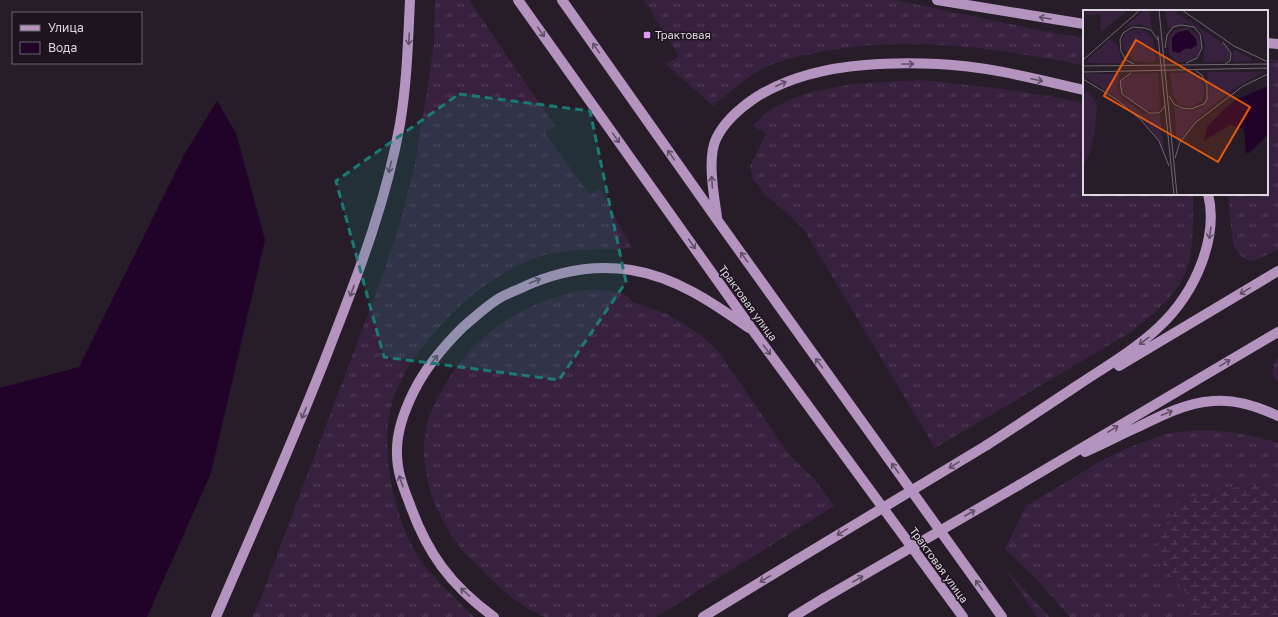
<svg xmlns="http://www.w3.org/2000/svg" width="1278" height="617" font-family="'Golos Text',sans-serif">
	<defs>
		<pattern id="grass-tufts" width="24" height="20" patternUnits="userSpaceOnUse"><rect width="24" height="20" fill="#38213f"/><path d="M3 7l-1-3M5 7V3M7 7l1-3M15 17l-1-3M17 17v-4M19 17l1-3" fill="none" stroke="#54405a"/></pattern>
		<pattern id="wetland-marsh" width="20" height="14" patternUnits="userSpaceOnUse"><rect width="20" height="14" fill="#38213f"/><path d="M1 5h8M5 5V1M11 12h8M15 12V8" fill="none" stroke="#54405a"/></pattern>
	</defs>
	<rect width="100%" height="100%" fill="#261d29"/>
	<path fill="url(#grass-tufts)" d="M435 0H469L555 126 545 133 590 195 599 188 632 248C598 250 562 247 530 260 525 262 519 265 514 268 488 282 467 297 447 319 427 340 410 360 398 387 375 436 392 516 420 560 423 565 428 570 432 574 445 589 460 603 474 617H252L260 600 384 272 401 219 415 164 434 45Z
		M644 0H895L1044 31 1084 38V66C1062 60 1038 57 1015 53 948 43 878 39 810 54 795 57 778 61 764 68 746 77 728 94 713 106L666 64 679 56Z
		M1267 59 1278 60V250L1253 261C1243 260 1238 254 1233 245L1228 194H1267Z
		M918 80C974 85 1029 91 1084 103V194H1192L1193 197C1193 219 1194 243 1188 265 1179 294 1154 314 1131 332L935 448 803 228 765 194 753 180 750 167 766 133 752 126 771 109 793 98 817 91 852 84Z
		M583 290H603L624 294 633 302 667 314 686 325 703 337 718 351 789 454 814 479 834 506 656 617H545C519 606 499 588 480 568 473 561 464 554 459 546 435 514 418 470 426 429 428 415 436 401 443 388 474 334 522 302 583 290Z
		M1278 357V382L1273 377C1272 369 1273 364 1278 357Z
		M1198 430C1226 431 1252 434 1278 443V502L1258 483 1152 551 1195 604 1179 617H1070L1037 580 1005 549 1026 506 1101 461 1130 447 1165 434Z
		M1005 569 1045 612 1049 617H1037Z"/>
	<path fill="url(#wetland-marsh)" d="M1258 483 1278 502V617H1179L1195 604 1152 551 1179 499Z"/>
	<path fill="#21032a" d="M217 101 236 133 265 240 211 473 147 617H0V388L79 367 184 155Z"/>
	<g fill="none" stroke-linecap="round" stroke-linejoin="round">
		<path stroke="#b494be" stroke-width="10" d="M518 0 754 332 963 617
			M562 0 718 221 1002 617
			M937 0 1084 24
			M1267 43 1278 44
			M717 217C714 196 707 158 716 139 725 120 741 107 758 96 791 76 827 68 865 65 889 63 914 63 938 64 987 66 1036 79 1084 90
			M1119 366 1278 271
			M987 445C1018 425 1048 405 1078 385 1131 350 1179 325 1202 262 1210 240 1214 217 1208 194
			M1085 452C1103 444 1120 435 1138 427 1162 415 1186 403 1213 401 1235 399 1259 407 1278 416
			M1019 485 1278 332
			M216 617C256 524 298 431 334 336 361 267 387 197 400 124 407 83 408 41 410 0
			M494 617C450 585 427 553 409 502 403 487 397 471 397 454 396 432 404 411 414 391 426 367 443 347 462 328 474 318 485 307 498 299 504 295 512 292 519 289 554 272 592 264 631 270 676 277 713 303 749 328
			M703 617 798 559
			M793 617 824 598"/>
		<path stroke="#b494be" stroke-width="10" d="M798 559 987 445
			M824 598 1019 485"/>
	</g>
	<defs><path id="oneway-shaft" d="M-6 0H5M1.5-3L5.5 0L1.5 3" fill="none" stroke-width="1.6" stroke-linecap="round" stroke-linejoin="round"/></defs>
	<g stroke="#614e67">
		<use href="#oneway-shaft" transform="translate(1045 18) rotate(-171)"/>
		<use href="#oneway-shaft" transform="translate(541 32) rotate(55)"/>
		<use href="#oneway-shaft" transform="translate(409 39) rotate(93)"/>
		<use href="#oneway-shaft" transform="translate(596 48) rotate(-125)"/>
		<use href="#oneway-shaft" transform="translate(908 64)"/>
		<use href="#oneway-shaft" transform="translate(1037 80) rotate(12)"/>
		<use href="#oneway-shaft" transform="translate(781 84) rotate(-25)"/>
		<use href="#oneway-shaft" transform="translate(616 138) rotate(55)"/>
		<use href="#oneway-shaft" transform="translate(671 155) rotate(-125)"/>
		<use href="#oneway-shaft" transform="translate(390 167) rotate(104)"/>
		<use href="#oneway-shaft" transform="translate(712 182) rotate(-94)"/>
		<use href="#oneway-shaft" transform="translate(1210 233) rotate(99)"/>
		<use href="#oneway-shaft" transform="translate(692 244) rotate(55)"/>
		<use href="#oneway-shaft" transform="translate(744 257) rotate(-126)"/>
		<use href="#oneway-shaft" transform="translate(535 281) rotate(-23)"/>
		<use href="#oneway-shaft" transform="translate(352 291) rotate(111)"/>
		<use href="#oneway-shaft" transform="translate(1245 291) rotate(149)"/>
		<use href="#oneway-shaft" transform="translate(1144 341) rotate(143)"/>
		<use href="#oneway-shaft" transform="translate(767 350) rotate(54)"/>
		<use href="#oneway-shaft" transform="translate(434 360) rotate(-53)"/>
		<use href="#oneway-shaft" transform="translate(819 363) rotate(-126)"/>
		<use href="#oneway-shaft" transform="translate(1225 363) rotate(-31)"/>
		<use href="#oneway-shaft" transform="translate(304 413) rotate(113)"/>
		<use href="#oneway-shaft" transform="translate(1167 413) rotate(-22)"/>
		<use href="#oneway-shaft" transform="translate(1113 429) rotate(-31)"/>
		<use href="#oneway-shaft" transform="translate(954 465) rotate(149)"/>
		<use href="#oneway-shaft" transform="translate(895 468) rotate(-126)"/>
		<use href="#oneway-shaft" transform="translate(401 481) rotate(-109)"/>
		<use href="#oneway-shaft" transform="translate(970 513) rotate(-30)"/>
		<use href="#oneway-shaft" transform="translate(842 532) rotate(149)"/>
		<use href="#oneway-shaft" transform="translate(765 579) rotate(149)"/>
		<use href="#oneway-shaft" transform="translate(858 579) rotate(-30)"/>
		<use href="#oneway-shaft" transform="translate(979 585) rotate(-126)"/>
		<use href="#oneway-shaft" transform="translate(465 592) rotate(-138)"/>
	</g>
	<path fill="#197b74" fill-opacity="0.2" stroke="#197b74" stroke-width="3" stroke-dasharray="8 5" stroke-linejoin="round" d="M459 94 590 111 626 282 559 380 384 357 336 181Z"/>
	<rect fill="#dd99f3" stroke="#1d1420" stroke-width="1.5" x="643" y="31" width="8" height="8" rx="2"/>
	<g text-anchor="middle" stroke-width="3" stroke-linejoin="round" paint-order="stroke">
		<g font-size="11" fill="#ddd7df" stroke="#1d1420" text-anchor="start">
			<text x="655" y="39">Трактовая</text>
		</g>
		<g font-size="11" fill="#ddd7df" stroke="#1d1420">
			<text transform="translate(748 303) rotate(54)" y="4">Трактовая улица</text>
			<text transform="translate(939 565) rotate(54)" y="4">Трактовая улица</text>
		</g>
	</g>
	<g transform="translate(1083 10)">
		<rect width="185" height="185" fill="#261d29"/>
		<path d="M61 0H67L69 19 56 14 40 19ZM82 0H89L143 35 147 43 145 51 123 53 120 51 122 33 117 20 103 13 85 19ZM104 18 115 25 118 35 115 45 106 51 94 53 86 44 85 31 91 20ZM102 21 93 43 89 28 93 23ZM56 19 64 22 70 28 73 51 69 53 50 51 40 38 39 30 42 23ZM52 22H58L64 35 47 43 45 27ZM27 29 34 34 40 53H4L5 49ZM151 40 168 48 169 51 149 52ZM124 62H180L148 81 115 108 94 133 91 97 107 101 120 97 126 83ZM75 63 77 97 74 102 63 100 46 89 38 78V72L49 64ZM87 63H111L116 66 122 79 119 91 108 97 96 95 90 85ZM2 64H37L34 77 39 88 60 103 77 105 81 139 65 115 30 85 3 68Z" fill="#38213f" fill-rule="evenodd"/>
		<path d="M24 0H45L18 22 17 5H4L0 11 3 2ZM52 22 64 24 66 31 64 35 59 36 60 43 55 46 47 43 44 33 45 27ZM0 81 7 83 14 95 11 127 6 145 0 156Z" fill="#38213f"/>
		<path d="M105 20 113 29 114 35 108 39 103 38 96 43 89 41V28L95 22ZM185 76V125L166 143H163L161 119 147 115 121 131 124 117 141 99 154 89Z" fill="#21032a"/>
		<path fill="none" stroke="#6f6772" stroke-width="1" d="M76 0 94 185M99 0 151 36 185 52M75 26 91 185M140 32 148 43 147 51 142 54M82 38 84 25 90 17 98 15 111 17 117 24 119 38 114 48 103 53M0 50 57 0M51 54 43 50 38 41 37 30 40 23 50 17 61 18 68 20 75 30M0 56 185 54M0 62 185 58M48 63 37 71 39 84 66 103H76L82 96M0 69 33 89 58 110 76 131 86 156M86 86 91 94 99 98 108 99 121 94 124 89V75L119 65 113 61M92 148 97 132 113 112 160 76 185 64"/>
		<path fill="#e8590c" fill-opacity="0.15" stroke="#e8590c" stroke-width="2" d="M53 30 167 97 135 152 21 86Z"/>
		<rect width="185" height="185" fill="none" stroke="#ddd7df" stroke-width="2"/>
	</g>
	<rect x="12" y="12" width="130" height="52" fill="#1d1420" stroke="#6a626c"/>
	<rect x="20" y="25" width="20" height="6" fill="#b494be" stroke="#6a626c"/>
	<text x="48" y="32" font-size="12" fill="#ddd7df">Улица</text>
	<rect x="20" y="42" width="20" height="12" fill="#21032a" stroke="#6a626c"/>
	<text x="48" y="52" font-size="12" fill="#ddd7df">Вода</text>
</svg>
